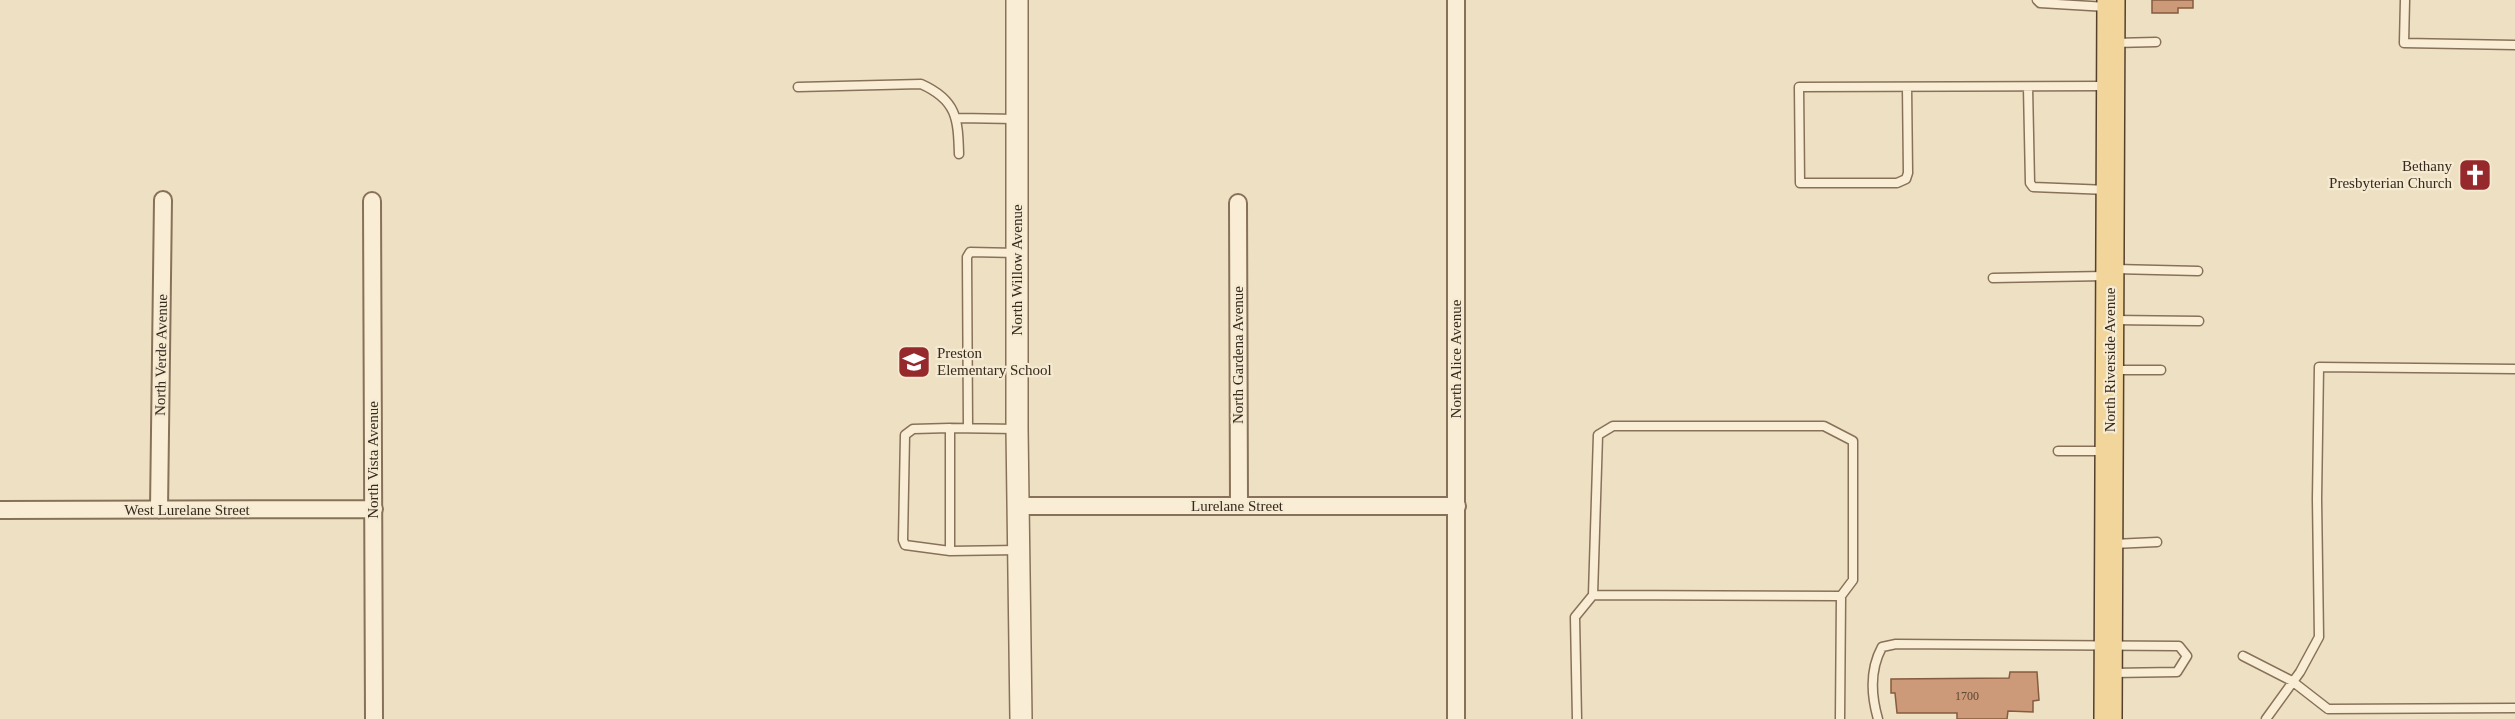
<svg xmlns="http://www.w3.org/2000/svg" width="2515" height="719" font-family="'Times New Roman',serif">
	<rect width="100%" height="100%" fill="#eee0c2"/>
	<path fill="#cc9a78" stroke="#875b3f" stroke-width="1.5" d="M2152 0H2193V8H2178V13H2152Z
		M2010 672H2037L2039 700 2033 701V712L2008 711 2007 719H1957V713H1897L1895 693H1891V679L2009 678Z"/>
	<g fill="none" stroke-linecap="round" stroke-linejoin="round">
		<defs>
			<path id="service" d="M2037 0 2040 3 2107 7
				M2405 0 2404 43 2515 45
				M2114 43 2156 42
				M798 87 921 84C957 100 958 119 959 154
				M1907 87 1908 173 1906 179 1897 183H1800L1799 87 2106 86
				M2028 87 2030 183 2033 187 2108 190
				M958 118 1016 119
				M2115 269 2198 271
				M1993 278 2106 276
				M2113 320 2199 321
				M2113 370H2161
				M950 428 913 429 905 435 903 540 905 545 950 551
				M968 428 967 257 970 252 1017 253
				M1017 429 950 428V551L1018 550
				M2058 451H2106
				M2113 544 2157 542
				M2243 656 2292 681 2328 709 2515 708
				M1577 719 1575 617 1593 595 1598 435 1613 426H1824L1853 441V580L1841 596 1593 595
				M1840 719 1841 596
				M1878 719C1871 695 1870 669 1882 647L1896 644 2179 646 2187 656 2177 672 2112 673
				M2266 719 2300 672 2319 637 2317 499 2319 367 2515 369"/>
			<path id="minor" d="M1456 0V719
				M372 201 374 719
				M1238 203 1239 506
				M1018 506H1457
				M0 510 374 509
				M159 510 163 200"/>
			<path id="tertiary" d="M1017 0V429L1021 719"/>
			<path id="primary" d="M2108 719 2111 0"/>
		</defs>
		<use href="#service" stroke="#887159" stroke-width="11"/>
		<use href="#minor" stroke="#887159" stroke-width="20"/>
		<use href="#tertiary" stroke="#887159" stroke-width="24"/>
		<use href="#primary" stroke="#55402e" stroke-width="30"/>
		<use href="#service" stroke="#f9eed5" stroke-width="8"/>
		<use href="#minor" stroke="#f9eed5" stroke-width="16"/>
		<use href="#tertiary" stroke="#f9eed5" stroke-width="21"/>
		<use href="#primary" stroke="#f1d59a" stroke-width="27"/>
	</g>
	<defs>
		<symbol id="church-square" viewBox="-11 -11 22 22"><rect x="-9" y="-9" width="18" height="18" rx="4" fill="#96292c" stroke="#f5ead2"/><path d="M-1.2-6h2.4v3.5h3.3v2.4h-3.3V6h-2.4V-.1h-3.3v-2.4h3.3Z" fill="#fff"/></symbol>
		<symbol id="school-square" viewBox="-11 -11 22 22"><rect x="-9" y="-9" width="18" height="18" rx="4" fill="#96292c" stroke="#f5ead2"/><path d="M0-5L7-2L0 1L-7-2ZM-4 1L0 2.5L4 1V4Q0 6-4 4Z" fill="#fff"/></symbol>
	</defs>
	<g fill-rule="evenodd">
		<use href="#church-square" x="2456" y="156" width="38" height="38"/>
		<use href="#school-square" x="895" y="343" width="38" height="38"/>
	</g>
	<g text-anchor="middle" stroke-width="4.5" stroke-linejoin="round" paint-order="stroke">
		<g font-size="12" fill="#5c4634">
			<text x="1967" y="700">1700</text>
		</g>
		<g font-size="15" fill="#372a1d" stroke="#f5ead2" text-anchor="end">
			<text x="2452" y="171">Bethany<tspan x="2452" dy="17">Presbyterian Church</tspan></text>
			<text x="937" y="358" text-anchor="start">Preston<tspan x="937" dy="17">Elementary School</tspan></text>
		</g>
		<g font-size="15" fill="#372a1d" stroke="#f5ead2">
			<text transform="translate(1017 270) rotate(-90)" y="5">North Willow Avenue</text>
			<text transform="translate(161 355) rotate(-89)" y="5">North Verde Avenue</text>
			<text transform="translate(1238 355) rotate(-90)" y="5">North Gardena Avenue</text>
			<text transform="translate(1456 359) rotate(-90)" y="5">North Alice Avenue</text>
			<text transform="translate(2110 360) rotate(-90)" y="5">North Riverside Avenue</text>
			<text transform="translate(373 460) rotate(-90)" y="5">North Vista Avenue</text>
			<text x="1237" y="511">Lurelane Street</text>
			<text x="187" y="515">West Lurelane Street</text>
		</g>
	</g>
</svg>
